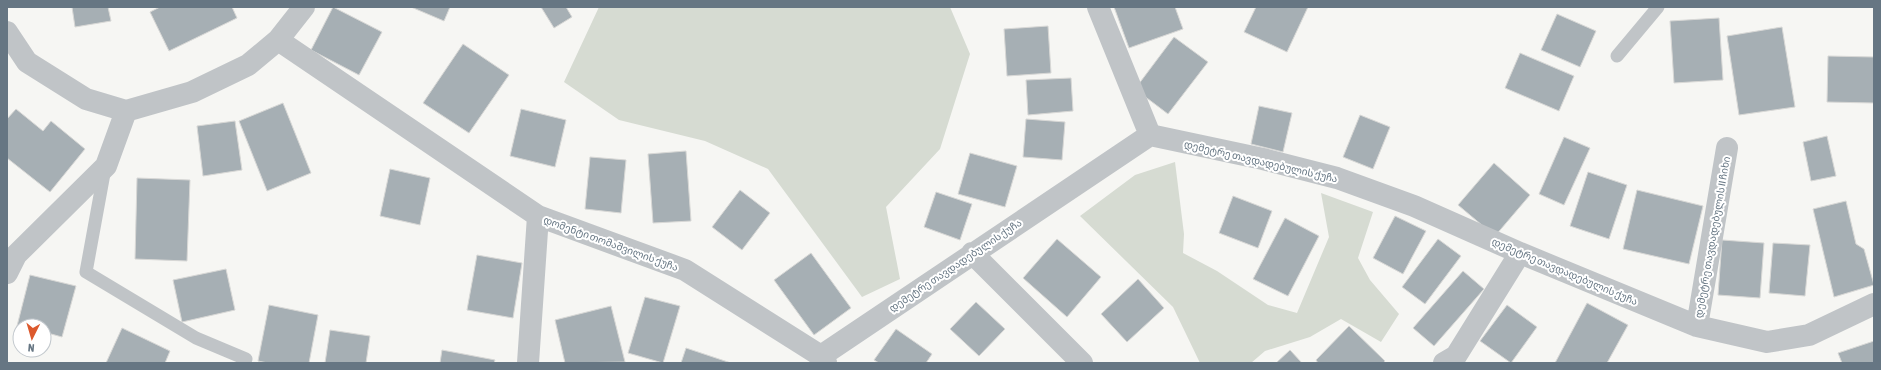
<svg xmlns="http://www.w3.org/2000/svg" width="1881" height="370" font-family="'Asap Condensed','Noto Sans Georgian',sans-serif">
	<rect width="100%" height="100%" fill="#f6f6f3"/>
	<path fill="#d6dbd2" d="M599 7H950L970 54 940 149 886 207 900 279 862 297 768 169 705 141 619 120 564 82Z
		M1175 162 1184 234 1183 253 1217 271 1268 305 1297 313 1329 237 1321 193 1373 212 1358 258 1370 280 1399 314 1381 342 1341 319 1310 337 1265 351 1251 363H1200L1173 307 1080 216 1135 175Z"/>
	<path fill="#a6afb4" stroke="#d8d8d6" d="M72 7H108L111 21 75 27Z
		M160 7H232L237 18 169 51 150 12Z
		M333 7 382 32 359 75 311 50Z
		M411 7H450L444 21Z
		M541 7H566L572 17 554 28Z
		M1114 7H1175L1183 29 1129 48Z
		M1256 7H1308L1287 52 1244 32Z
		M1557 14 1596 31 1580 67 1541 50Z
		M1719 18 1723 80 1674 83 1670 21Z
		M1048 26 1051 73 1007 76 1004 29Z
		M1782 27 1795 107 1739 115 1727 36Z
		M1174 37 1208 62 1168 114 1135 89Z
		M463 44 509 75 469 133 423 103Z
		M1520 53 1574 76 1559 111 1505 88Z
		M1828 56 1874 57V103L1827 102Z
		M1071 78 1073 111 1028 115 1026 80Z
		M283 103 311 173 267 191 239 121Z
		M1259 106 1292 113 1283 152 1251 144Z
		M16 109 43 131 51 121 85 149 50 192 7 158V119Z
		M521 109 566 120 555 167 510 156Z
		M1360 115 1390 127 1373 169 1343 157Z
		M1026 119 1065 122 1062 160 1023 157Z
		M235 121 242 170 203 176 197 126Z
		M1827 136 1836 176 1811 181 1803 142Z
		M1564 137 1590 148 1564 205 1539 194Z
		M686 151 691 221 653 223 648 154Z
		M970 153 1017 166 1005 207 958 194Z
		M590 157 626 160 621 213 585 209Z
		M1494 163 1530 195 1495 236 1458 205Z
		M390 169 430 178 420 225 380 216Z
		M1588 172 1627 185 1609 239 1570 226Z
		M137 178 190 180 187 261 135 259Z
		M740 190 770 213 742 250 712 227Z
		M1637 190 1703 206 1689 264 1623 249Z
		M936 192 972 204 960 240 924 227Z
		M1233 196 1272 211 1258 248 1219 233Z
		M1846 201 1856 244 1864 249 1874 285 1834 297 1813 209Z
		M1395 216 1426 231 1403 274 1373 258Z
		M1285 218 1319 236 1288 296 1253 279Z
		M1057 239 1101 277 1067 317 1023 278Z
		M1438 239 1461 256 1425 304 1402 287Z
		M1722 240 1764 243 1760 298 1718 295Z
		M1773 243 1810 245 1805 296 1769 293Z
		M811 253 851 308 814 335 774 280Z
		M477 255 522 263 513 318 467 310Z
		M226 269 235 310 182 322 173 280Z
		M1463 271 1484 289 1434 346 1413 328Z
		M30 275 76 286 62 337 44 332V326H17Z
		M1138 279 1164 308 1127 342 1101 314Z
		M645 297 680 306 663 363 628 353Z
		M976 302 1005 329 979 356 950 329Z
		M1587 303 1628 325 1607 363H1555Z
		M269 305 318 315 309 363H268L258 361Z
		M1507 305 1537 327 1511 363 1480 341Z
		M611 306 625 362 565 363 555 320Z
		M1349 326 1385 361 1383 363H1318L1316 360Z
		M122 328 170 351 165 363H106Z
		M896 329 932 354 926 363H879L874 360Z
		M330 330 370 336 366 363H325Z
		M1874 341V363H1842L1838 353Z
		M686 348 731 363H681Z
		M442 350 495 360 494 363H440Z
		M1290 350 1302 363H1276Z"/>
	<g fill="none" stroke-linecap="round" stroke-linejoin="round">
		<path stroke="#c0c4c7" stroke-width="13" d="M1617 56 1658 7
			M105 168 86 272 196 338 246 359"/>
		<path stroke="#c0c4c7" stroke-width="22" d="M1098 7 1150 135
			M7 32 27 62 86 99 126 111 192 92 248 65 278 40 304 7
			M278 40 538 216 685 270 821 356 826 363
			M972 253 1082 363
			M7 273 16 255 106 166 126 111
			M1697 326 1727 148
			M821 356 1150 135 1263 159 1337 178 1414 206 1520 253 1697 326 1767 342 1809 335 1874 304
			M528 363 538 216
			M1444 363 1456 356 1520 253"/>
	</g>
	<g text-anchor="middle" stroke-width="4" stroke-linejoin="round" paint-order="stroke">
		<g font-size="10" fill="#667683" stroke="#fff">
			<text transform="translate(1261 161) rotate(13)" y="4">დემეტრე თავდადებულის ქუჩა</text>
			<text transform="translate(1712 237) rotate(-80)" y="4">დემეტრე თავდადებულის II ჩიხი</text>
			<text transform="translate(611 243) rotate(20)" y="4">დომენტი თომაშვილის ქუჩა</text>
			<text transform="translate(955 265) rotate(-34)" y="4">დემეტრე თავდადებულის ქუჩა</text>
			<text transform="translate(1565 271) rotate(23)" y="4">დემეტრე თავდადებულის ქუჩა</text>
		</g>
	</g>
	<rect width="1881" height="370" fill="none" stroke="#667683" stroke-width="16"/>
	<g transform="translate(32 338) rotate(185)"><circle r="19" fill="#ffffff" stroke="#c2c8cd"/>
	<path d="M0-3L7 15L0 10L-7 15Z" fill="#dc592d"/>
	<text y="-6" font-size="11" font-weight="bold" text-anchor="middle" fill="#667683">N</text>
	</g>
</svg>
